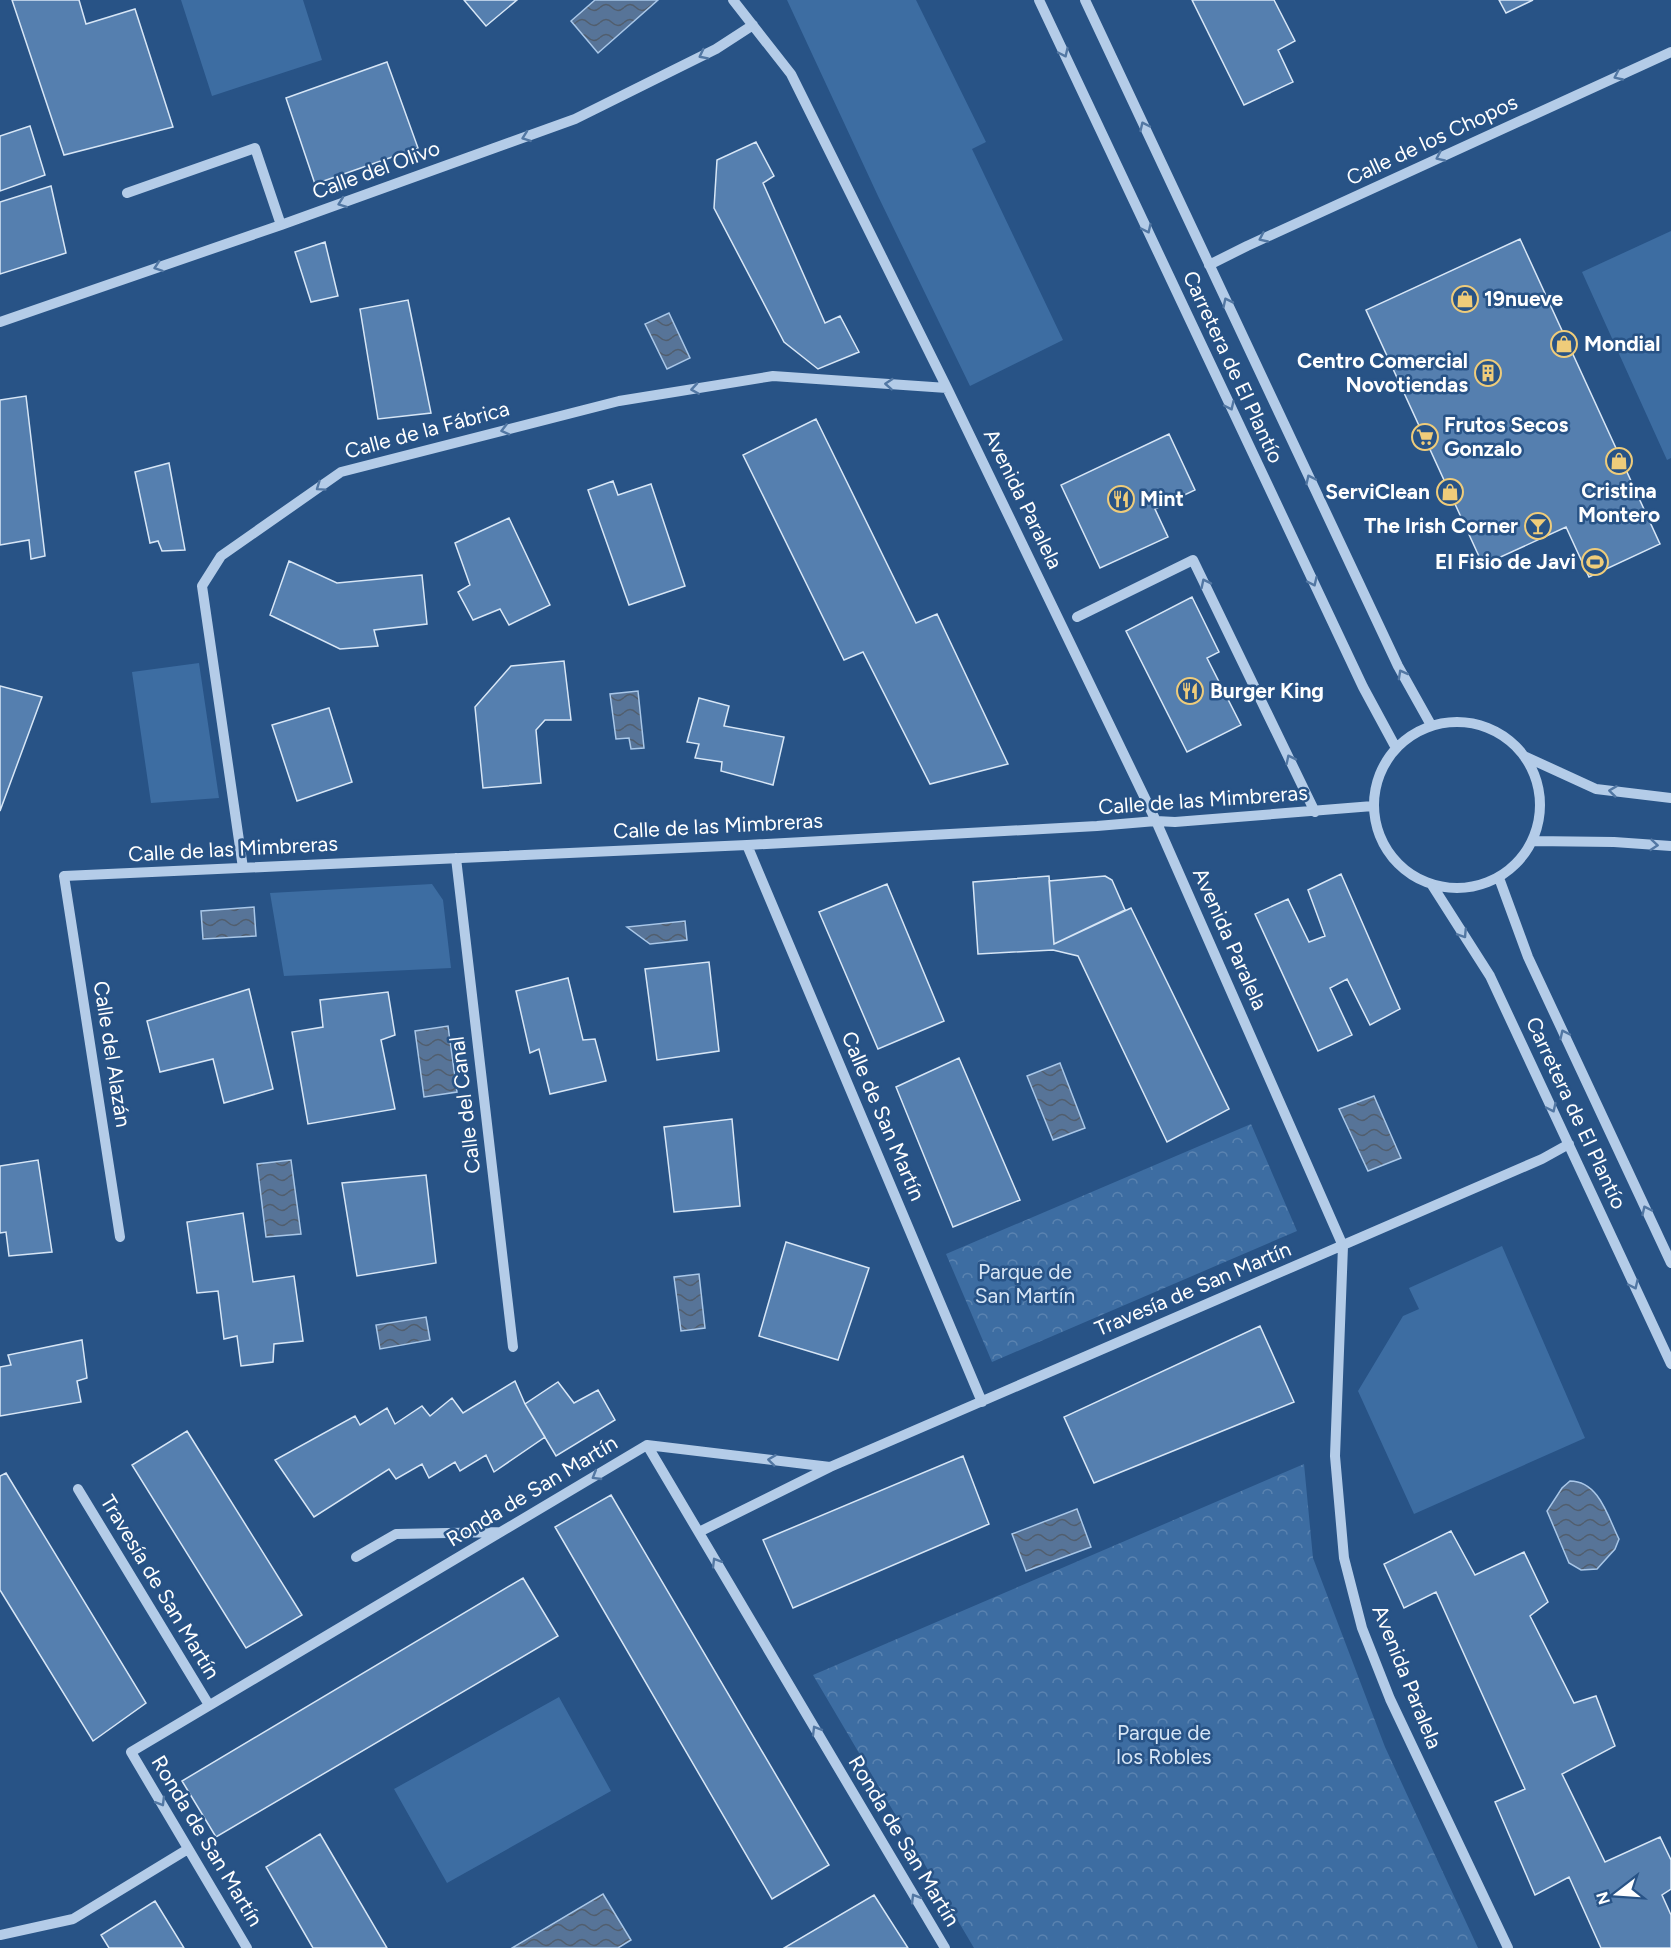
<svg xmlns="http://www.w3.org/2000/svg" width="1671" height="1948" font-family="Figtree,sans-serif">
	<defs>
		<pattern id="forest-crowns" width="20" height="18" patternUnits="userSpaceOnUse" patternTransform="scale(1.5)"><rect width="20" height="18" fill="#3d6da2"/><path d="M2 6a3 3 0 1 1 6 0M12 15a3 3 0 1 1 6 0" fill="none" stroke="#5a83b0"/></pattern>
		<pattern id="water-waves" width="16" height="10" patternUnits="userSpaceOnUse" patternTransform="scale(1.5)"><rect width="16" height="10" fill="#577498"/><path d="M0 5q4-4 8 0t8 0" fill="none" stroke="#515e6e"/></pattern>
	</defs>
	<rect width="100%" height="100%" fill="#285386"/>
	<path fill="url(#forest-crowns)" d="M1251 1124 1297 1231 992 1362 946 1254Z
		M1304 1464 1313 1558 1385 1747 1478 1948H974L813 1675Z"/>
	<path fill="#3d6da2" d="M181 0H303L322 60 212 96Z
		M787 0H916L986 142 972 149 1063 340 970 386 878 196Z
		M1671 231V458L1667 460 1582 272Z
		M199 663 219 798 151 803 132 672Z
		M432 884 443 900 451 968 284 976 270 893Z
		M1502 1246 1585 1438 1414 1514 1358 1391 1403 1316 1419 1309 1409 1288Z
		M559 1697 611 1791 447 1883 394 1789Z"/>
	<path fill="url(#water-waves)" stroke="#a9c7e8" stroke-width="1.5" d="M595 0H658L598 53 571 21Z
		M669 313 690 358 667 369 645 324Z
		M638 691 644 748 631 749 629 738 616 739 610 694Z
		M254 907 256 936 203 939 201 911Z
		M685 921 687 940 650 944 627 927Z
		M448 1026 457 1092 424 1097 415 1031Z
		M1060 1063 1085 1128 1053 1140 1027 1076Z
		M1374 1096 1401 1158 1368 1171 1339 1109Z
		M291 1160 301 1234 266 1237 257 1164Z
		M699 1274 705 1328 681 1331 674 1277Z
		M426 1317 430 1340 380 1349 376 1325Z
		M1570 1481C1599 1481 1608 1517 1619 1539L1615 1549 1597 1569 1581 1570 1569 1563 1547 1511 1562 1488Z
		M1077 1509 1091 1547 1026 1571 1012 1534Z
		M603 1894 631 1940 618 1948H512Z"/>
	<path fill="#557faf" stroke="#d7e6f6" stroke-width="1.5" d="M12 0H79L86 24 135 9 173 127 64 155Z
		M464 0H517L486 26Z
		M1192 0H1274L1295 41 1278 50 1293 82 1244 105Z
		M1499 0H1533L1506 13Z
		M387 62 418 148 315 184 286 98Z
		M30 126 45 175 0 191V136Z
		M756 142 774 176 763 183 825 323 840 316 859 352 818 369 784 342 714 208 717 160Z
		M51 186 66 253 0 274V202Z
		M1520 239 1660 544 1589 577 1566 527 1483 565 1366 310Z
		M325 242 338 296 311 302 295 252Z
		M408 300 431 413 378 419 360 309Z
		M26 396 45 556 31 559 29 540 0 545V400Z
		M816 419 916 623 937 614 1008 764 930 784 863 652 844 660 743 455Z
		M1169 434 1195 490 1155 509 1168 537 1100 568 1061 485Z
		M169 463 185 550 162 551 158 541 150 543 135 472Z
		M613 481 618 495 651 484 685 586 629 605 588 490Z
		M509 518 550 605 509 625 500 609 473 620 458 592 470 585 455 543Z
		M289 561 337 583 422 575 427 624 374 630 378 646 340 649 270 615Z
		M1192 597 1219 652 1207 658 1241 725 1187 752 1126 631Z
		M564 661 571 720H545L536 730 541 783 483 788 475 707 511 666Z
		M0 686 42 697 0 811Z
		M699 698 729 706 724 726 784 737 773 785 721 771 722 762 695 758 699 744 687 742Z
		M329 708 352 782 297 801 272 725Z
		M1341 874 1400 1009 1370 1025 1347 979 1330 988 1352 1035 1318 1051 1255 914 1288 899 1309 942 1325 936 1308 890Z
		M1049 876 1054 944 1131 908 1229 1109 1167 1142 1078 956 1053 950 978 954 973 882Z
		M1105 876 1112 880 1125 910 1054 944 1049 881Z
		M887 884 944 1021 878 1049 819 912Z
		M709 962 719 1051 657 1060 645 969Z
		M568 978 583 1040 595 1039 606 1081 550 1094 539 1049 530 1053 516 991Z
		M249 989 273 1089 224 1103 213 1059 160 1072 147 1021Z
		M388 992 395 1035 381 1040 395 1109 308 1124 292 1032 323 1027 320 1000Z
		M959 1058 1020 1200 953 1227 896 1087Z
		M732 1119 740 1206 674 1212 664 1127Z
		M38 1160 52 1252 9 1256 6 1232 0 1233V1166Z
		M426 1175 436 1263 357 1276 342 1183Z
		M243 1213 253 1282 294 1276 303 1341 274 1344 273 1362 241 1366 237 1336 224 1339 218 1291 197 1293 187 1222Z
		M786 1242 869 1268 838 1360 759 1336Z
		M1260 1326 1294 1402 1094 1483 1064 1417Z
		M82 1340 87 1378 77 1381 81 1402 0 1416V1367L11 1365 8 1355Z
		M515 1381 525 1404 545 1437 494 1472 486 1455 460 1471 455 1462 429 1478 422 1464 396 1479 389 1469 314 1517 275 1460 355 1416 360 1425 387 1408 395 1424 422 1406 430 1416 452 1398 463 1413Z
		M558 1382 574 1403 598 1390 615 1420 556 1456 525 1404Z
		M187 1431 302 1615 246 1648 132 1465Z
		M963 1456 989 1524 793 1608 763 1540Z
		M6 1473 146 1703 93 1741 0 1590V1476Z
		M611 1495 829 1865 772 1899 555 1527Z
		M1451 1531 1475 1575 1524 1552 1548 1602 1530 1616 1574 1703 1596 1696 1615 1746 1562 1774 1605 1862 1660 1837 1671 1860V1889L1662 1895 1671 1915V1948H1601L1569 1877 1535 1895 1495 1802 1525 1789 1436 1592 1404 1608 1384 1564Z
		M523 1578 558 1636 216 1837 182 1781Z
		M320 1834 387 1948H313L266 1867Z
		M874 1895 908 1948H784Z
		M155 1901 184 1948H109L101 1935Z"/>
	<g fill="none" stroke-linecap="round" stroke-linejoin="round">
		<path stroke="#b4cce8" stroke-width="10" d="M733 0 791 74 947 388 1156 821 1343 1246 1335 1456 1344 1558 1362 1628 1390 1699 1508 1948
			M1039 0 1363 687 1396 748
			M1085 0 1398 666 1431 725
			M127 193 255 148 281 225
			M1209 265 1247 246 1671 52
			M0 322 281 225 575 119 716 49 753 25
			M1077 617 1193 560 1315 812
			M1374 805a83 83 0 1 1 166 0a83 83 0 1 1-166 0Z
			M1524 756 1596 789 1671 798
			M1532 841 1614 842 1671 846
			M747 845 982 1402
			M456 858 513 1347
			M243 868 202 586 221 556 341 472 619 401 773 376 947 388
			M1499 878 1528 957 1671 1263
			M1432 885 1490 976 1671 1364
			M120 1237 64 876 747 845 1097 826 1156 821 1175 822 1373 806
			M647 1445 830 1467
			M78 1489 209 1705
			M699 1532 830 1467 1542 1159 1569 1144
			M356 1557 396 1534 500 1532
			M0 1935 73 1919 188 1849
			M247 1948 131 1752 647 1445 945 1948"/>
	</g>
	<defs><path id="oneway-chevron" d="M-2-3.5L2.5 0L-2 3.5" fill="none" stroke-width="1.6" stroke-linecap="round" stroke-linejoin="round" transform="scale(1.5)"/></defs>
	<g stroke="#5277a3">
		<use href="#oneway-chevron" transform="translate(1064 53) rotate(65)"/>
		<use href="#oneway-chevron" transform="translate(703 55) rotate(153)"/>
		<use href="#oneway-chevron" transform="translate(1618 76) rotate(155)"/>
		<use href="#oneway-chevron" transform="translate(1144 126) rotate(-115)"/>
		<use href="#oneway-chevron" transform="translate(526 137) rotate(160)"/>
		<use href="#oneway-chevron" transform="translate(1440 157) rotate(155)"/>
		<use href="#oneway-chevron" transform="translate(342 203) rotate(160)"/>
		<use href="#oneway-chevron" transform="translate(1147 229) rotate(65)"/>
		<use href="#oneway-chevron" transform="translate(1263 238) rotate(155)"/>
		<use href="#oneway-chevron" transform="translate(158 267) rotate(161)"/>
		<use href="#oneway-chevron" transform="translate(1227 302) rotate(-116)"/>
		<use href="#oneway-chevron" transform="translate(889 384) rotate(-176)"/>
		<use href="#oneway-chevron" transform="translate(695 389) rotate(171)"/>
		<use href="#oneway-chevron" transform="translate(1230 406) rotate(65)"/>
		<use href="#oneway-chevron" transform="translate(505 430) rotate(166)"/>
		<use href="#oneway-chevron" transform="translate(1310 479) rotate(-115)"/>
		<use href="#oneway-chevron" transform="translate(320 487) rotate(145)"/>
		<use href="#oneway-chevron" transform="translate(1313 582) rotate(65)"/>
		<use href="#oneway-chevron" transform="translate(1205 583) rotate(-116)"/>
		<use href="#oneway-chevron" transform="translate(1402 674) rotate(-119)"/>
		<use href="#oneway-chevron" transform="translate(1290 759) rotate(-116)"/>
		<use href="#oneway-chevron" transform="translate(1613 791) rotate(-173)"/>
		<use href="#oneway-chevron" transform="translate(1654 845) rotate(5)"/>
		<use href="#oneway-chevron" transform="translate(1463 934) rotate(57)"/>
		<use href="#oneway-chevron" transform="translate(1564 1034) rotate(-115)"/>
		<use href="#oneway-chevron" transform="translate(1552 1108) rotate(65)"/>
		<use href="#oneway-chevron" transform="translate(1646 1210) rotate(-115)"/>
		<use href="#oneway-chevron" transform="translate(1634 1285) rotate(65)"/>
		<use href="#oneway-chevron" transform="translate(772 1460) rotate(-173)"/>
		<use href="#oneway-chevron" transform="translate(596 1476) rotate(149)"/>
		<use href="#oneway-chevron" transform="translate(716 1562) rotate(-121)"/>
		<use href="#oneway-chevron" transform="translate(816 1730) rotate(-121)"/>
		<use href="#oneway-chevron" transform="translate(161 1802) rotate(59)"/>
		<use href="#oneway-chevron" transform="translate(915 1898) rotate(-121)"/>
	</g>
	<defs>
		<symbol id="shop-ring" viewBox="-11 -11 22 22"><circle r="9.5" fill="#285386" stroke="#efcc7a" stroke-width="1.5"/><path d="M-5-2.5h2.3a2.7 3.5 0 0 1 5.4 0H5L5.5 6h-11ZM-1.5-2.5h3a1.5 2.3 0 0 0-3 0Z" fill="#efcc7a"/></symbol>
		<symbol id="building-ring" viewBox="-11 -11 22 22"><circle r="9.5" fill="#285386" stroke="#efcc7a" stroke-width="1.5"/><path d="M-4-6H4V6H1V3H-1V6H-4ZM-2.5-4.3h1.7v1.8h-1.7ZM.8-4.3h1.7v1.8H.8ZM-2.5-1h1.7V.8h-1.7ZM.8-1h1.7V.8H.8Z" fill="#efcc7a"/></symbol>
		<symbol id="supermarket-ring" viewBox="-11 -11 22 22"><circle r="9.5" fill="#285386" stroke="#efcc7a" stroke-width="1.5"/><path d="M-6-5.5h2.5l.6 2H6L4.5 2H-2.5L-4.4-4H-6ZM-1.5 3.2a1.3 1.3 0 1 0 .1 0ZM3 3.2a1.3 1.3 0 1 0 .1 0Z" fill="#efcc7a"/></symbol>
		<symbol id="restaurant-ring" viewBox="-11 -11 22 22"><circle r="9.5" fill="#285386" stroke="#efcc7a" stroke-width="1.5"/><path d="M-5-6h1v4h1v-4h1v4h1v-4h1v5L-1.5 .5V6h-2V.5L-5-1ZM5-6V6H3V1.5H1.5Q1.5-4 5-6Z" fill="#efcc7a"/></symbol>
		<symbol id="bar-ring" viewBox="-11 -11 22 22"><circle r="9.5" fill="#285386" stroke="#efcc7a" stroke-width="1.5"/><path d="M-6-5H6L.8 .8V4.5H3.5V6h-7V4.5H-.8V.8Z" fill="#efcc7a"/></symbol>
		<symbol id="stadium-ring" viewBox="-11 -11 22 22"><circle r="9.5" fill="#285386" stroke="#efcc7a" stroke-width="1.5"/><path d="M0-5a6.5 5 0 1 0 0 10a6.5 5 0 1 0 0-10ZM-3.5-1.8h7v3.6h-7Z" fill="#efcc7a"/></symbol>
	</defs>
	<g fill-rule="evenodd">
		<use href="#shop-ring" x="1450" y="284" width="30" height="30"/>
		<use href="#shop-ring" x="1549" y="329" width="30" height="30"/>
		<use href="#building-ring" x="1473" y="358" width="30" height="30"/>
		<use href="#supermarket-ring" x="1410" y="422" width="30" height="30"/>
		<use href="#shop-ring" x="1604" y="446" width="30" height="30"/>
		<use href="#shop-ring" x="1435" y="477" width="30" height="30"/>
		<use href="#restaurant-ring" x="1106" y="484" width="30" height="30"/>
		<use href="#bar-ring" x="1523" y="511" width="30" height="30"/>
		<use href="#stadium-ring" x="1580" y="547" width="30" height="30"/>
		<use href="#restaurant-ring" x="1175" y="676" width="30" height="30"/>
	</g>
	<g text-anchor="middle" stroke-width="5" stroke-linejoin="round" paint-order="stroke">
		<g font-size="21" fill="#fff" stroke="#285386">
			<text transform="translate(1432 140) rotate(-25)" y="7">Calle de los Chopos</text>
			<text transform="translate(376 170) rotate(-20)" y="7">Calle del Olivo</text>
			<text transform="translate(1233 367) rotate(65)" y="7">Carretera de El Plantío</text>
			<text transform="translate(427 430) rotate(-15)" y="7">Calle de la Fábrica</text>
			<text transform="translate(1023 499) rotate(64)" y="7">Avenida Paralela</text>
			<text transform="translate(1203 800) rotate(-4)" y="7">Calle de las Mimbreras</text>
			<text transform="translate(718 826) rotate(-3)" y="7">Calle de las Mimbreras</text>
			<text transform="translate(233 849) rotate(-3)" y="7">Calle de las Mimbreras</text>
			<text transform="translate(1230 939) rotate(66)" y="7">Avenida Paralela</text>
			<text transform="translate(112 1054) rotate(81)" y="7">Calle del Alazán</text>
			<text transform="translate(465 1105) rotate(-97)" y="7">Calle del Canal</text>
			<text transform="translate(1576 1113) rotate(65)" y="7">Carretera de El Plantío</text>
			<text transform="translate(883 1116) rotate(67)" y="7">Calle de San Martín</text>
			<text transform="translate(1193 1289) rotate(-23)" y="7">Travesía de San Martín</text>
			<text transform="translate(532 1491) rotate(-31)" y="7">Ronda de San Martín</text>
			<text transform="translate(160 1587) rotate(59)" y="7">Travesía de San Martín</text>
			<text transform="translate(1407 1677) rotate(68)" y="7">Avenida Paralela</text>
			<text transform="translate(207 1841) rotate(59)" y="7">Ronda de San Martín</text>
			<text transform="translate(904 1841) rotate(59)" y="7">Ronda de San Martín</text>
		</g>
		<g font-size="21" font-weight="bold" fill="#fff" stroke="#285386" text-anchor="start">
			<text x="1484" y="306">19nueve</text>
			<text x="1584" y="351">Mondial</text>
			<text x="1468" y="368" text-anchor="end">Centro Comercial<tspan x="1468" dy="24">Novotiendas</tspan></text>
			<text x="1444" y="432">Frutos Secos<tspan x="1444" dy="24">Gonzalo</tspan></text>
			<text x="1619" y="498" text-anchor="middle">Cristina<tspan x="1619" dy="24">Montero</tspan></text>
			<text x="1430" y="499" text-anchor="end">ServiClean</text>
			<text x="1140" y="506">Mint</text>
			<text x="1518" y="533" text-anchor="end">The Irish Corner</text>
			<text x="1576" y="569" text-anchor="end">El Fisio de Javi</text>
			<text x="1210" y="698">Burger King</text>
		</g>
		<g font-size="21" fill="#d7e6f6" stroke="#285386">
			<text x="1025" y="1279">Parque de<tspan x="1025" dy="24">San Martín</tspan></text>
			<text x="1164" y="1740">Parque de<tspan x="1164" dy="24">los Robles</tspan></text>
		</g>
	</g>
	<g transform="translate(1617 1894) rotate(253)" stroke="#285386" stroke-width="4.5" paint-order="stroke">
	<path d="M0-4.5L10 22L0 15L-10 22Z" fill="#ffffff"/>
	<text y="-9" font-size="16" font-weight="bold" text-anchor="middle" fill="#ffffff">N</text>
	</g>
</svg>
